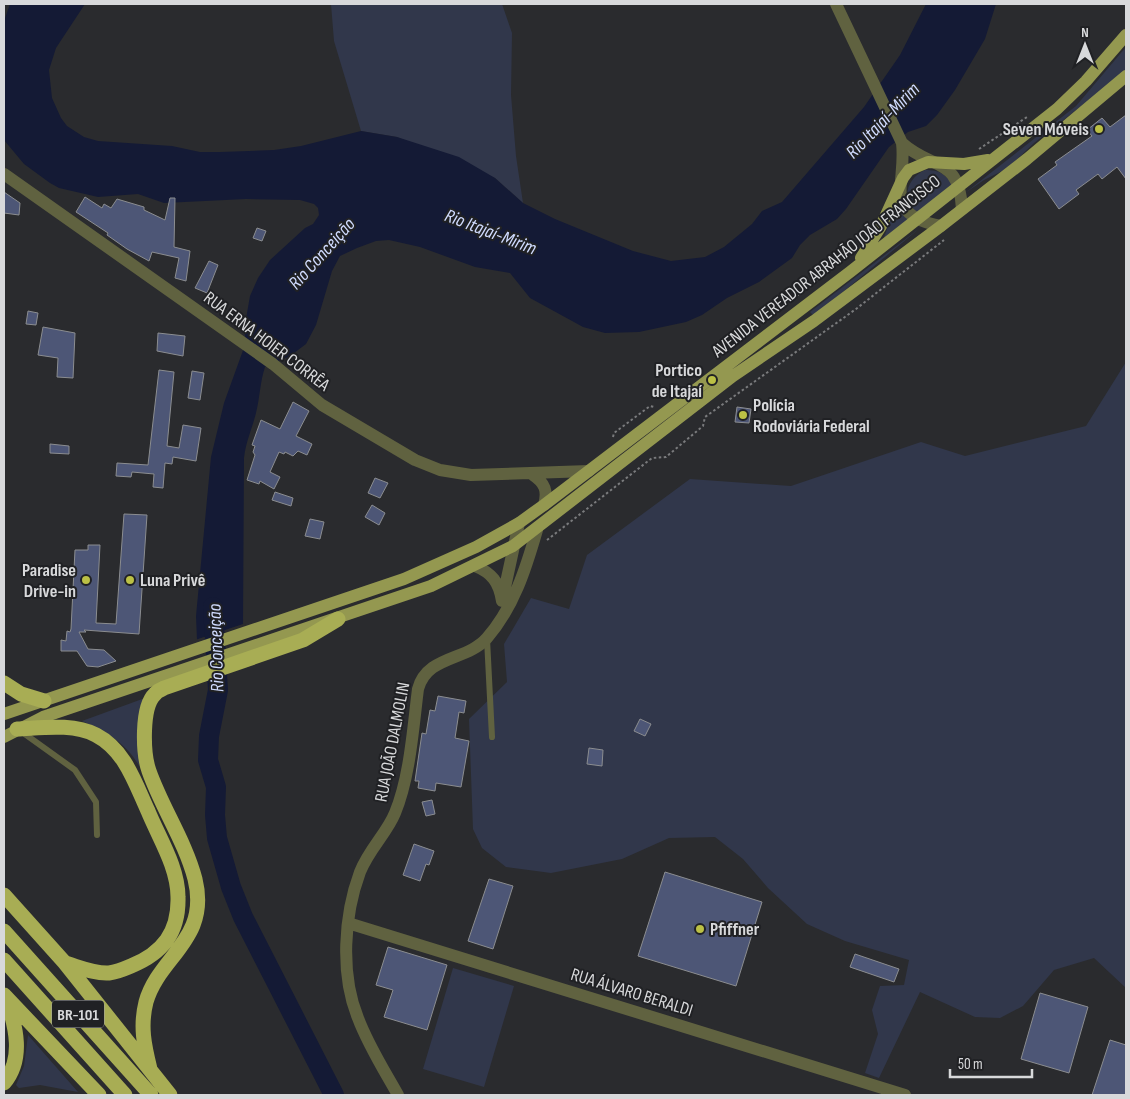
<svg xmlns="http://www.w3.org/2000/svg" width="1130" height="1099" font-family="'Sofia Sans Condensed',sans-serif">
	<rect width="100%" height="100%" fill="#2a2b2e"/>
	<path fill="#31374b" d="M331 4H502L512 33 511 95 516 156 523 203 495 178 397 137 361 131 334 41Z
		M1126 47V71L1034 143 1008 168 984 180 965 193 1076 106Z
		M925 170C940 170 945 174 953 185L917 213C900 200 907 178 925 170Z
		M897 204 908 220 884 238V237Z
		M920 228 814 316 810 312Z
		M1126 362V988L1094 958 1054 970 1023 1006 1000 1018 975 1017 920 992 879 1078 865 1073 878 1034 872 1010 880 986 904 985 909 960 845 941 807 924 768 888 743 859 715 837 669 838 622 859 551 873 506 867 482 848 473 829 469 719 507 682 504 644 531 598 569 609 587 555 690 479 791 486 921 442 965 456 1086 426Z
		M145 698 140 742 141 769C127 743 107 732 82 721Z
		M453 968 514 986 484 1087 423 1069Z
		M28 1035 78 1092 40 1085 19 1088 16 1085 24 1066Z"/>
	<path fill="#141a35" d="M10 4H85L56 48 49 70 52 98 61 118 67 126 84 137 98 141 172 146 200 152H220L274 150 301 146 361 131 397 137 459 157 495 178 523 203 555 219 633 251 671 261 705 257 724 247 752 224 762 211 782 202 864 107 900 55 926 4H996L985 39 955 90 937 115 926 126 908 132 889 147 846 209 837 219 810 235 800 245 792 258 759 282 727 298 702 315 686 322 639 332 605 333 583 327 530 298 510 273 475 267 420 247 389 240 376 241 357 248 340 256 332 271 316 325 306 344 290 356 265 367C260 382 260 397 256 413 252 429 246 441 244 458L243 625 197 640 196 616 211 457 224 403 246 342 244 330 250 296 258 278 270 260 305 228 313 224 319 215 318 208 314 204 300 200 246 199 164 203 138 194 98 197 59 188 50 183 24 164 4 140V21Z"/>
	<path fill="#2a2b2e" d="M246 623 244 627 198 642 195 640Z"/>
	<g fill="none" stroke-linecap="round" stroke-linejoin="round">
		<path stroke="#141a35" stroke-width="20" d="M213 607 218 690 209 736 208 760 216 787 215 815 217 838 231 887 243 917 334 1095"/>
	</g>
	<path fill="#4d5676" stroke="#8b8d90" d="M1126 115V179L1117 167 1102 179 1098 174 1076 190 1079 194 1059 209 1038 179 1057 165 1055 162 1092 136 1087 130 1102 118 1110 127Z
		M4 192 20 203 19 215 4 213Z
		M85 197 102 208 104 204 111 208 117 199 144 207V210L165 220 170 198H175L174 247 190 251 186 281 175 278 179 258 152 252 149 261 127 249 107 235 108 233 76 212Z
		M257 228 266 231 262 241 253 238Z
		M209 261 218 265 207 293 195 288Z
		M28 311 38 313 36 325 26 324Z
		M43 327 75 333 73 378 57 377 58 358 38 355Z
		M158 333 185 336 183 356 157 351Z
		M159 370 174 372 167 446 179 448 183 425 201 428 196 461 173 457 172 464 165 463 163 488 153 487 154 474 132 472 131 477 116 476 117 463 148 465Z
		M192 371 204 373 200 400 188 398Z
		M293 402 309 411 296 436 312 444 307 455 298 451 293 456 285 452 284 454 279 452 270 472 280 477 274 489 260 481 259 484 247 480 255 455 253 452 255 446 252 445 261 420 280 429Z
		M737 407 751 409 749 423 735 422Z
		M50 444 69 446V454L50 453Z
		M375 478 388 483 380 498 368 493Z
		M275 492 293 498 291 506 272 500Z
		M372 505 385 513 379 525 365 517Z
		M124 514 147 515 139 634 84 630 86 632H79L88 649 104 650 116 661 98 667 87 666 77 651H61V640L66 641 67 631 70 632 71 629 75 550H88V545H100L96 623 116 624Z
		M310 519 324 522 320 539 305 536Z
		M438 696 466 701 464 713 459 712 455 738 469 741 461 787 436 783 435 791 418 788 419 781H415L422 733 426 734 430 710 435 711Z
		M640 719 651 724 645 736 634 731Z
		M589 748 603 750 602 766 587 764Z
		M432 800 435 814 426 816 422 802Z
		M414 844 434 851 429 865 426 864 420 881 403 875Z
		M665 872 762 902 736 986 638 956Z
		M489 879 513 886 493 949 468 941Z
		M388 947 447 965 427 1030 384 1017 393 990 376 985Z
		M855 954 899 969 894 982 850 967Z
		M1040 993 1088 1007 1069 1073 1021 1059Z
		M1110 1040 1126 1045V1095H1092Z"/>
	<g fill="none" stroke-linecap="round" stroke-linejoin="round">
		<path stroke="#7a7b7d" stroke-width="2" stroke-dasharray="2.5 2.5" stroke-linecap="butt" d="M979 149 1027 117
			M793 299 851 251
			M613 437 614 433 650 406 654 407
			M547 540 652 458 666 457 703 426 705 417 856 309 944 240"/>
		<path stroke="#606240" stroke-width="6" d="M487 639 492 737
			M22 732 75 770 96 802 97 835"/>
		<path stroke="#606240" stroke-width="12" d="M4 174 273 364 322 405 415 460 440 470 471 475 589 471
			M533 475C545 483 548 491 544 505
			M475 566C492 573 499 582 502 601
			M502 601 519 523
			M348 923 905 1095
			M398 1095C384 1070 368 1045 358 1018 340 974 344 915 360 872 369 849 387 833 395 813 410 777 413 728 418 689 427 655 467 661 487 638 514 607 526 568 537 530"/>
		<path stroke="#606240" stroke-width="12" d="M836 4 902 143C907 184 881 215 941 226
			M902 143C933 171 959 156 962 209"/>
		<path stroke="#949850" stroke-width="12" d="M861 258 881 226 903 178 909 170 928 162 964 164 988 160
			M4 714 404 579 476 547 519 523 544 505 850 272 1057 109 1086 81 1126 35
			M4 737 43 717 431 586 513 546 733 376 814 321 941 226 1027 159 1126 76"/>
		<path stroke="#a8ad54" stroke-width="15" d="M4 683 21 694 44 701
			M17 729C41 728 73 723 96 735 125 750 135 783 148 811 159 838 178 867 178 897 179 932 163 953 131 966 124 969 117 972 109 973 95 974 79 967 65 963
			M4 895 65 963 170 1095
			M4 931 151 1095
			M4 960 125 1095
			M4 995 99 1095
			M150 1069C144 1045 140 1026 146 1002 159 956 210 940 195 879 185 841 162 808 149 771 143 754 141 707 155 694 157 691 161 690 164 688L303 640 338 619
			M4 1083C24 1059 16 1027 7 1000"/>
	</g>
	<g fill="#bbc045" stroke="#202124" stroke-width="2">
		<circle cx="1099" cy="129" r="5"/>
		<circle cx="712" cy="380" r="5"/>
		<circle cx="743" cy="415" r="5"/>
		<circle cx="86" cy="580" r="5"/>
		<circle cx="130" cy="580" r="5"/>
		<circle cx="700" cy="929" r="5"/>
	</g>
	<g text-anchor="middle" stroke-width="4" stroke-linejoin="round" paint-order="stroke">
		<rect fill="#202124" stroke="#a1a2a4" stroke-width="1" x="52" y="1000.5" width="52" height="27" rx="4"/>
		<g font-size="16" font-weight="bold" fill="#d8d9db">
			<text x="78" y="1020">BR-101</text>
		</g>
		<g font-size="18" font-weight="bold" fill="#d8d9db" stroke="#202124" text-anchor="end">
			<text x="1089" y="135">Seven Móveis</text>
			<text x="702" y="376">Portico<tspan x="702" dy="21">de Itajaí</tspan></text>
			<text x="753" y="411" text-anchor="start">Polícia<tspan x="753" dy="21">Rodoviária Federal</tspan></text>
			<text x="76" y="576">Paradise<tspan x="76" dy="21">Drive-in</tspan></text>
			<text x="140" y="586" text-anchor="start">Luna Privê</text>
			<text x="710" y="935" text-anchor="start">Pfiffner</text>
		</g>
		<g font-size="18" fill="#d8d9db" stroke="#202124">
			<text transform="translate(826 266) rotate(-38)" y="6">AVENIDA VEREADOR ABRAHÃO JOÃO FRANCISCO</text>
			<text transform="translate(267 341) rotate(37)" y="6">RUA ERNA HOIER CORRÊA</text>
			<text transform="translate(392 742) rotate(-79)" y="6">RUA JOÃO DALMOLIN</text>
			<text transform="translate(632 992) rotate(17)" y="6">RUA ÁLVARO BERALDI</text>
		</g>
		<g font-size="19" font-style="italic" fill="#d0dbfe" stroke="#202124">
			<text transform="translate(882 120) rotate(-46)" y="7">Rio Itajaí-Mirim</text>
			<text transform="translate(491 231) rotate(21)" y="7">Rio Itajaí-Mirim</text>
			<text transform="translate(321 253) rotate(-48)" y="7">Rio Conceição</text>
			<text transform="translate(215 648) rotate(-92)" y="7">Rio Conceição</text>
		</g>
	</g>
	<rect width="1130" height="1099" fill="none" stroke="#d8d9db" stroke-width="10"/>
	<g transform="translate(1085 45)" stroke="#202124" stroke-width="4" paint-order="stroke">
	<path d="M0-4L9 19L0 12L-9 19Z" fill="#d8d9db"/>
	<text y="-8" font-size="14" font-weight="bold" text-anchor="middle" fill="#d8d9db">N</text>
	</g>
	<path d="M950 1069v8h82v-8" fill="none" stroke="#d8d9db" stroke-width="2.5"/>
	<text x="958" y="1069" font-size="15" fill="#d8d9db" stroke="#202124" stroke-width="4" paint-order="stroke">50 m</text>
</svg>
